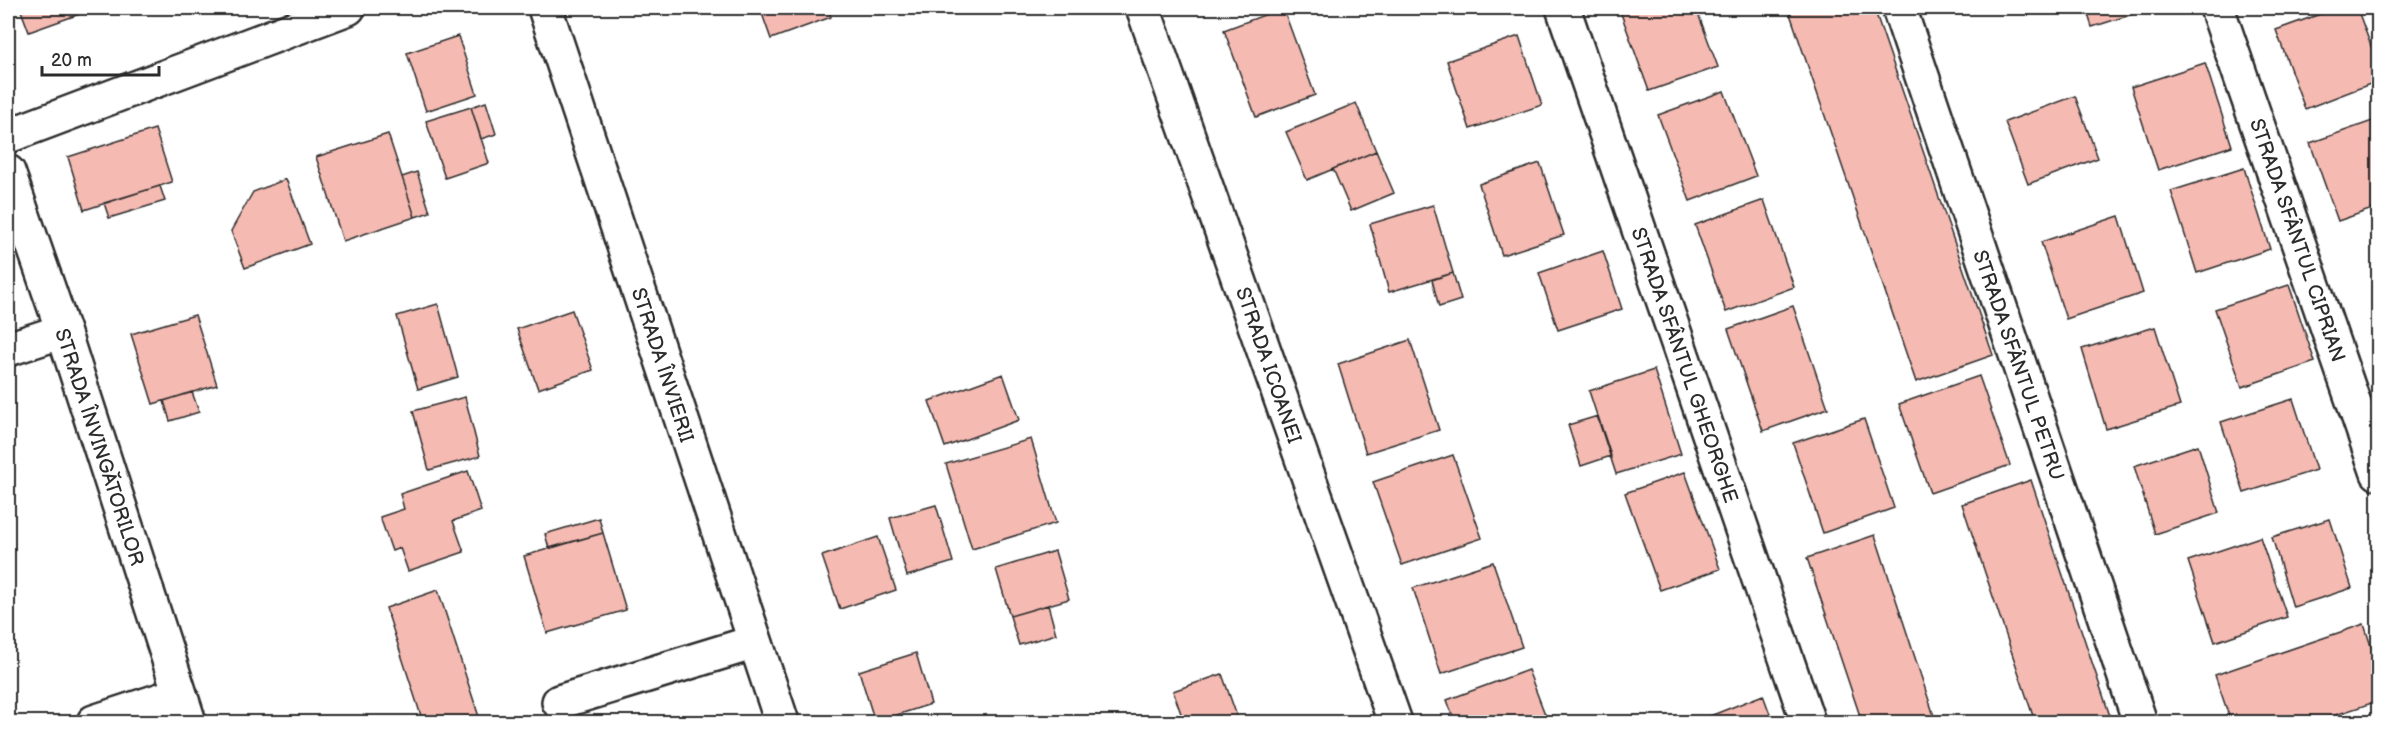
<svg xmlns="http://www.w3.org/2000/svg" width="2386" height="730" font-family="'Balsamiq Sans',sans-serif">
	<rect width="100%" height="100%" fill="#fff"/>
	<filter id="ink" filterUnits="userSpaceOnUse"><feTurbulence type="fractalNoise" baseFrequency=".0167" numOctaves="2"/><feDisplacementMap in="SourceGraphic" scale="12" xChannelSelector="R" yChannelSelector="G"/><feConvolveMatrix kernelMatrix="1 2 1 2 8 2 1 2 1" color-interpolation-filters="sRGB"/></filter>
	<g filter="url(#ink)">
		<path fill="#f5bab2" stroke="#2b2b2b" stroke-width="1.5" d="M20 8H87L88 11 29 32Z
			M760 8H828L831 17 771 39Z
			M1283 8 1315 95 1256 117 1224 30Z
			M1619 8H1696L1718 67 1649 91Z
			M1788 8H1874L1993 355 1916 382Z
			M2086 8H2152L2092 27Z
			M2337 8H2357L2378 65V81L2305 109 2276 30Z
			M458 36 477 94 426 111 407 53Z
			M1519 36 1542 105 1470 129 1447 61Z
			M2205 63 2232 146 2158 170 2131 87Z
			M1724 91 1756 176 1690 201 1658 115Z
			M2075 96 2098 158 2028 184 2005 122Z
			M486 102 496 134 481 139 471 107Z
			M1356 103 1376 151 1307 180 1286 132Z
			M471 107 489 163 445 178 426 121Z
			M2378 119V207L2338 221 2310 143Z
			M155 129 172 182 84 210 68 157Z
			M388 134 415 217 343 241 316 157Z
			M1376 151 1394 193 1351 211 1333 169Z
			M1540 163 1564 235 1502 255 1479 184Z
			M2244 168 2270 249 2197 273 2171 191Z
			M417 172 430 212 415 217 402 177Z
			M286 179 310 244 245 268 231 231 253 192Z
			M160 186 165 201 109 218 104 203Z
			M1764 200 1794 287 1726 312 1695 225Z
			M1433 205 1453 273 1389 292 1370 224Z
			M2119 216 2143 293 2066 319 2041 242Z
			M2378 246V262L2374 248Z
			M1603 251 1622 309 1558 330 1539 273Z
			M1453 273 1461 300 1439 307 1432 280Z
			M2289 285 2315 362 2242 387 2215 309Z
			M438 304 458 377 418 389 397 316Z
			M1793 306 1828 408 1763 431 1728 329Z
			M572 310 593 370 538 389 517 329Z
			M195 315 217 385 153 404 131 334Z
			M2155 327 2180 406 2106 429 2082 349Z
			M1410 340 1439 430 1366 453 1338 364Z
			M1654 370 1681 454 1616 474 1589 391Z
			M1003 374 1019 420 945 447 929 401Z
			M1979 376 2010 465 1930 493 1899 404Z
			M192 392 199 412 170 421 164 401Z
			M465 397 480 456 429 470 413 411Z
			M2293 399 2316 470 2244 493 2221 422Z
			M1598 416 1611 456 1581 466 1568 425Z
			M1864 419 1894 508 1823 533 1793 443Z
			M1031 439 1056 523 972 549 946 464Z
			M2198 445 2219 513 2155 534 2134 466Z
			M1453 455 1482 538 1402 565 1373 482Z
			M468 471 481 511 453 521 464 552 408 571 400 548 392 551 380 517 404 509 400 494Z
			M1685 472 1720 569 1660 590 1625 493Z
			M2031 480 2112 722H2035L1962 504Z
			M936 505 953 562 907 576 890 518Z
			M599 518 603 533 549 548 545 534Z
			M2330 519 2352 588 2293 607 2272 537Z
			M603 533 626 610 547 633 524 556Z
			M1875 535 1936 722H1862L1807 558Z
			M878 537 896 590 840 609 822 556Z
			M2260 537 2287 617 2215 642 2188 561Z
			M1055 551 1069 599 1010 616 996 569Z
			M1493 562 1522 647 1441 674 1413 588Z
			M438 590 480 720 471 722H423L386 608Z
			M1048 605 1056 634 1019 645 1010 616Z
			M2364 624 2378 668V701L2314 722H2231L2215 675Z
			M916 653 931 704 875 722 859 671Z
			M1528 670 1548 722H1455L1447 700Z
			M1222 674 1239 722H1184L1173 691Z
			M1763 695 1773 722H1695Z"/>
		<g fill="none" stroke-linecap="round" stroke-linejoin="round">
			<defs>
				<path id="street" d="M545 8 782 722
					M1143 8 1395 722
					M1563 8 1808 722
					M1899 8 2140 722
					M2217 8 2378 473
					M8 136 348 8
					M8 172 63 331 189 722
					M8 349 63 331
					M559 702 755 642
					M94 722 179 694"/>
			</defs>
			<use href="#street" stroke="#2b2b2b" stroke-width="38"/>
			<use href="#street" stroke="#fff" stroke-width="33"/>
		</g>
	</g>
	<g text-anchor="middle" stroke-width="5" stroke-linejoin="round" paint-order="stroke">
		<g font-size="20" fill="#2b2b2b" stroke="#fff">
			<text transform="translate(2298 240) rotate(71)" y="7">STRADA SFÂNTUL CIPRIAN</text>
			<text transform="translate(663 365) rotate(72)" y="7">STRADA ÎNVIERII</text>
			<text transform="translate(1269 365) rotate(71)" y="7">STRADA ICOANEI</text>
			<text transform="translate(1685 365) rotate(71)" y="7">STRADA SFÂNTUL GHEORGHE</text>
			<text transform="translate(2019 365) rotate(71)" y="7">STRADA SFÂNTUL PETRU</text>
			<text transform="translate(100 447) rotate(72)" y="7">STRADA ÎNVINGĂTORILOR</text>
		</g>
	</g>
	<rect width="2386" height="730" fill="none" stroke="#fff" stroke-width="30"/>
	<rect x="15" y="15" width="2356" height="700" fill="none" stroke="#2b2b2b" stroke-width="2" filter="url(#ink)"/>
	<path d="M42 66v9h117v-9" fill="none" stroke="#2b2b2b" stroke-width="3"/>
	<text x="51" y="66" font-size="18" fill="#2b2b2b" stroke="#ffffff" stroke-width="4.5" paint-order="stroke">20 m</text>
</svg>
